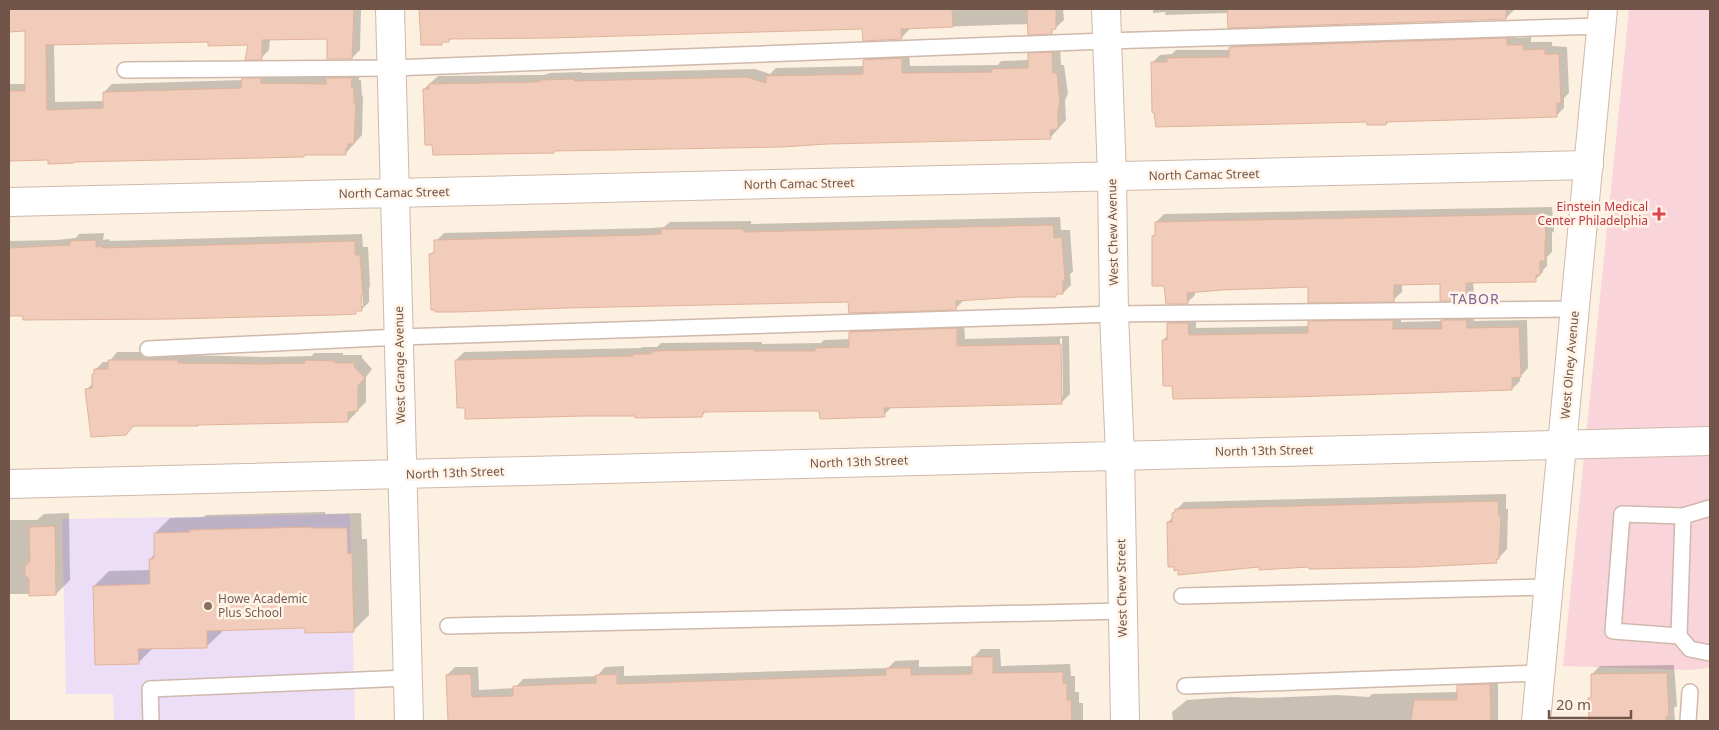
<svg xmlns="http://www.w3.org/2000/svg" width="1719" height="730" font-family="'Noto Sans',sans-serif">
	<rect width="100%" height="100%" fill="#fcf0e1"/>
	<path fill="#eddef8" d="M350 514 355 721H114L113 694H66L62 519Z"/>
	<path fill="#f9d5db" d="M1629 9H1710V668L1689 670 1563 666Z"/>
	<path fill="#0003" fill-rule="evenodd" d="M9 9H361L360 50 352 58 328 38 270 39 269 50 261 58 249 44 209 40 54 44 55 102 104 101V92L112 84 243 80 251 71 269 75 329 77 335 70H359V80H361L362 96H363L362 135 345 154 9 160V84H26V30L9 31Z
		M421 9H1063L1064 20 1051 32 1029 24 909 28V30L901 38 864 28 452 38 449 41H444L442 43 423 44Z
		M1153 9H1514V10L1506 18 1228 13 1165 15 1166 12 1153 13Z
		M1515 31V38L1531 37V42H1552V46L1567 47 1569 93 1564 98V108L1556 116 1390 121 1386 124 1367 121 1152 63 1160 55 1172 54 1176 50H1230V47L1238 39Z
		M1060 45 1061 65H1064L1068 93 1065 101 1066 120 1050 138 424 89 438 76 544 75 550 73 582 72V73L755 69 770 74 776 68 864 66V60L872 52 909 51 910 66 998 65 1001 61 1029 60V54L1037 46Z
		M1552 207 1554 231 1552 233V252L1547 257V266L1543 270V272L1535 280 1473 282 1474 292 1466 300 1441 282 1402 284V292L1393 300 1309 286 1195 291V295L1187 303 1165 284 1153 236 1156 233V222L1164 214Z
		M1060 217 1061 230H1070L1073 272 1070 274 1071 285 1063 293H1058L1056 296H1020L964 300 956 308 850 301 431 254 436 249V241L444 233 653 228 664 227 670 222 751 221V224Z
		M104 233 103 240 109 239 110 241 362 234 363 247H368L370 286 369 288V302L361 310H358L355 312 9 315V241L57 240 76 238 79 234ZM360 289H362L363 306H360Z
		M1451 312H1474V321L1527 320 1528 368 1520 377V381L1512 389 1174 384 1163 340 1168 335V323L1176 315H1196V328L1309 326V322L1318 314 1401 313V322L1442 321Z
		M964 321 965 339 1069 336 1070 394 1062 402 892 407 884 415 820 409 706 411 702 416 466 407 456 360 464 352 641 348 642 347H657L661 343 762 342V344L821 343 824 340 850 339V332L858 324ZM1060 338H1062L1063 396H1061Z
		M117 352H186V355L269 357 312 356 314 353H343V355H362V358L372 369 366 377V402L358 410H356V413L348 421 135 425 126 434 87 389 94 382 95 370 103 362H109Z
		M1506 494V509H1508L1507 549 1496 561 1260 566 1168 522 1173 517V513L1184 502Z
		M325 512V514L361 513 362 539H367L369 615 354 630 306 627 221 629 222 632 207 646 153 648 138 663 94 586 109 571 151 570 150 559 155 554V533L170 518 204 517 206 515Z
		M69 513 70 580 56 594H9V520H37L44 514Z
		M981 649H1000L1001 666 1070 664 1071 676H1075V692H1079V703H1083V721H449L447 675 455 667H478L479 690 515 688 523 679 597 676 605 667 624 666V676L888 668 895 661 919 660V667L973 666V658Z
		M1674 665 1677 706 1674 708 1675 721H1589L1590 698 1593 695 1592 674 1600 666Z
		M1498 677V721H1173L1172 712 1187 700 1231 697 1261 698 1338 695 1369 697 1372 694 1458 692V686L1466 678Z"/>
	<path fill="#f1ccba" stroke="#e3b29a" d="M9 9H354L352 59H327V39L262 40V60H245L248 45 208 46V42L46 45 47 110 103 108V92L241 88 242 78H261V83L326 84V78H352L351 88H354V103H356L354 144H348V148H346V155H304V157L74 162V163L48 164V160L9 161V91H25V31L9 32Z
		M419 9H952L953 27 901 29 902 39 863 41 862 29 551 38 449 39V42H442V45H421Z
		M1027 9H1056V29H1052V34L1028 35Z
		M1227 9H1506V19L1228 28Z
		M1507 38V45H1523L1524 50 1545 49V54H1559L1561 103H1557V117L1386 122V125H1367L1366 122 1156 127 1154 113 1152 112 1151 62H1167V58L1229 57V47Z
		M1052 52 1053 73H1057L1060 102 1058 110V129L1050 130 1051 139 827 144 782 147 554 151V153L433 155 432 145H425L423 89H429V84L535 82 541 81V80L574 79V81L746 77 766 83V76L863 74V60L902 58V73L992 72 991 69 1028 68V53Z
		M1545 214 1546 241H1545V261H1540V275H1536V282L1466 283V301H1440V284L1394 285V302L1308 303V287L1222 290 1187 293 1188 304H1166L1164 286H1152V236H1155V222Z
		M1053 225 1054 238 1062 237 1065 281H1063V294H1056V297H1020L956 301V310L849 313 848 302 566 308 458 312H435V310H431L429 254 434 253V240L645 235 661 234V229H744V232Z
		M96 240V247L102 246V248L355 241V255H360L363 295H361L362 311H356V314L335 315 172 319 23 320V316H9V248L70 245V241Z
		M1393 320V329H1442L1441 320H1467V328L1519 327 1521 377 1512 378V390L1291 397 1173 399 1172 386H1163L1162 340H1167V323H1188L1189 335 1308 333V321Z
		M957 328V346L1061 344 1062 404 884 408 885 417 820 419 819 411H786L703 412 702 417 635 418V416H584L465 419V408H457L455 360 633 356V354H652V351L754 349V351H815V348L849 347V332Z
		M108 360H178V363L260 364 305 363V360L335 361V363H355L354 367 365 378 358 386V411L348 412V422L197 425 198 426H133L126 435 91 437 85 389 92 388V374H94V369H108Z
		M1498 501 1499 516H1501L1499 559H1496L1497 563 1418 567 1309 569V567L1259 570V567L1178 575V570L1174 571V567H1168L1167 522H1172V513L1175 512V509Z
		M55 526 56 595 29 596V579L25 575V566L30 561 29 527Z
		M310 527V528H347L348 554 352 553 354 632 305 633V628L207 631V648L138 649 139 664 95 665 93 586 150 584 149 559 154 558V533L190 532V530Z
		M972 657H993V673L1063 672V683H1067V700H1071L1072 721H448L446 675 471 674 472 697 513 696V686L596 683V675L617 674V684L886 675V668H911V675L972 674Z
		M1667 673 1669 716H1666V721H1589L1588 698H1591V674Z
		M1490 684 1491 721H1411L1414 700H1457V685Z"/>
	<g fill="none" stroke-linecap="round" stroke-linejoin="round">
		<defs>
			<path id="service" d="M125 70 392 68 1106 41 1601 26
				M148 349 400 337 1114 314 1575 309
				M1683 516 1679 636 1613 631 1622 514 1683 516 1710 508
				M1182 596 1549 587
				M448 626 1123 611
				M1679 636 1690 649 1710 653
				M1185 686 1541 673
				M151 721 150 689 407 678
				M1688 721 1690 692"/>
			<path id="minor" d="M390 9C398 246 401 484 409 721
				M1106 9 1112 177 1114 314 1120 455 1125 721
				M9 202 1589 165
				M9 484 1710 441"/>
			<path id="tertiary" d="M1536 721 1603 9"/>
		</defs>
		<use href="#service" stroke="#cfb9ac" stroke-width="18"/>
		<use href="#minor" stroke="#cfb9ac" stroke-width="30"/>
		<use href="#tertiary" stroke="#cfb9ac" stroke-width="30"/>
		<use href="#service" stroke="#fff" stroke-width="15"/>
		<use href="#minor" stroke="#fff" stroke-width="28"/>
		<use href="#tertiary" stroke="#fff" stroke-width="28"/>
	</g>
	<path fill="#e0444e" stroke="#fff4e7" stroke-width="2" d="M1656.5 206.5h5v5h5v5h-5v5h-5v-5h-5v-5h5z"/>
	<circle fill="#8d6e63" stroke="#fff4e7" stroke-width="2" cx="208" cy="606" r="5"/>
	<g text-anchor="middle" stroke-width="5" stroke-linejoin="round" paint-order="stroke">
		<g font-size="12" fill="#725549" stroke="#fff4e7">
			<text transform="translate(1204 175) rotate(-1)" y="4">North Camac Street</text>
			<text transform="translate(799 184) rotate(-1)" y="4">North Camac Street</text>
			<text transform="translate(394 193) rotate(-1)" y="4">North Camac Street</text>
			<text transform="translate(1113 232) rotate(-91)" y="4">West Chew Avenue</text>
			<text transform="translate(400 365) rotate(-91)" y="4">West Grange Avenue</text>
			<text transform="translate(1570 365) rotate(-85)" y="4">West Olney Avenue</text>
			<text transform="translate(1264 451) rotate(-1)" y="4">North 13th Street</text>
			<text transform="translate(859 462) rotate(-2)" y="4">North 13th Street</text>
			<text transform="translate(455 473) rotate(-2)" y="4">North 13th Street</text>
			<text transform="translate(1122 588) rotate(-91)" y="4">West Chew Street</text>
		</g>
		<g font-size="12" fill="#be3a42" stroke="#fff4e7" text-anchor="end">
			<text x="1648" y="211">Einstein Medical<tspan x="1648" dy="14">Center Philadelphia</tspan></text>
		</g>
		<g font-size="12" fill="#785e54" stroke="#fff4e7" text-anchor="start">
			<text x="218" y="603">Howe Academic<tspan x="218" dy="14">Plus School</tspan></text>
		</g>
		<g font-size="14" letter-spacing="1" fill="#826496" stroke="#fff4e7">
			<text x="1475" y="304">TABOR</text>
		</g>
	</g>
	<rect width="1719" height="730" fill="none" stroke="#725549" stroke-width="20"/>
	<path d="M1549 710v8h82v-8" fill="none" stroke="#725549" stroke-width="2.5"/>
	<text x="1556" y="710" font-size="15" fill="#725549" stroke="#fff4e7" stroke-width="4" paint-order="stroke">20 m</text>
</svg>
